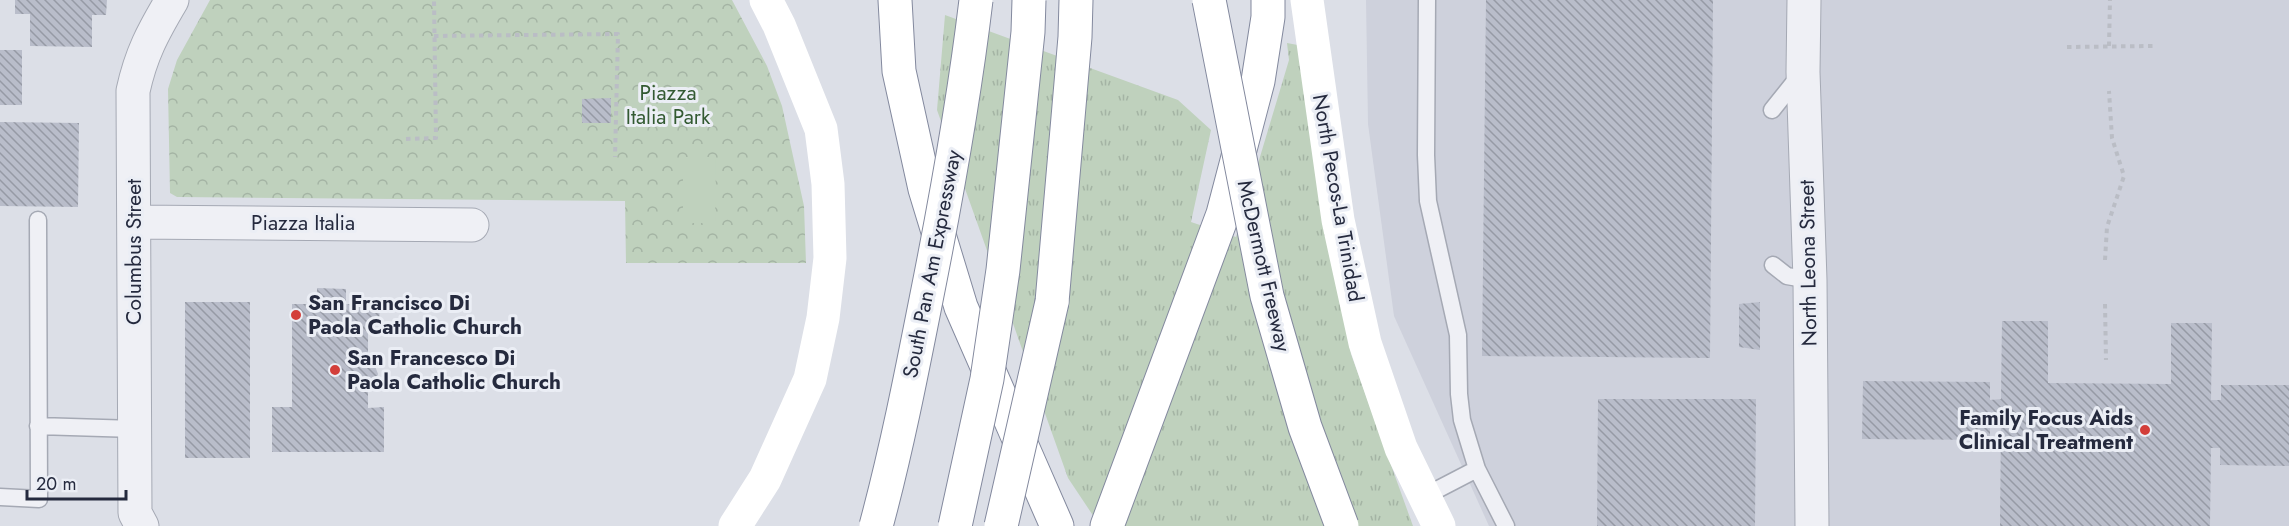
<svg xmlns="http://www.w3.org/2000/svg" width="2289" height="526" font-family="Jost,sans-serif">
	<defs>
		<pattern id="grass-tufts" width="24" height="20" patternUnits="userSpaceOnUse" patternTransform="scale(1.5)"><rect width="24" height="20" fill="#bfd1bd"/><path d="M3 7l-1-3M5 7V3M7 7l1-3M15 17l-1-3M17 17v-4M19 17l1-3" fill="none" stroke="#a4b4a4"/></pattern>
		<pattern id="park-crowns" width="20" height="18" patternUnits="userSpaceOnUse" patternTransform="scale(1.5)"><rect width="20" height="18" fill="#bfd1bd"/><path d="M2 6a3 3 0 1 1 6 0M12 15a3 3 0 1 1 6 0" fill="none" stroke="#a4b4a4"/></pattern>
		<pattern id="building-back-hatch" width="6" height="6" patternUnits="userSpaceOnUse" patternTransform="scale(1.5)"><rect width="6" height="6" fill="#b9bdca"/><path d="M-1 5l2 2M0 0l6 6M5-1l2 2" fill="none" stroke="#969aa5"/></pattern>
	</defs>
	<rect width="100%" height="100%" fill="#dcdfe7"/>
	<path fill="#ced1dc" d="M1366 0H2289V526H1489L1394 316 1368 124Z"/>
	<path fill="url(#grass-tufts)" d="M945 15 1178 100 1211 130 1191 222 1236 237 1289 60 1287 43 1303 46 1351 354 1413 526H1100L1068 478 937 110Z"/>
	<path fill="url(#park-crowns)" d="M210 0H732L767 66 782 106 804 206 806 263H626L625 201 177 197 170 193 168 89 177 60Z"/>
	<path fill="#bfd1bd" d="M683 157H716L715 223H683Z"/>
	<path fill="url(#building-back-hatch)" d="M15 0H107L106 15H92V47L30 46V14H15Z
		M1486 0H1713L1710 358 1482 356Z
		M0 50H22V105H0Z
		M611 98V123H582V99Z
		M0 122 79 123 78 207 0 206Z
		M317 288 346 289V304H380L379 325H368V366H375L378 374 374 385H368V408L384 407V452H272V407H292V304H317Z
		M185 302H250V458H185Z
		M1760 302V350L1739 347V304Z
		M2002 321H2048V383L2171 384V323H2212L2211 400H2221V385H2289V466L2220 465V448H2211L2210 526H2000L2001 422H1990V440L1862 439 1863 381 1990 382V400L2001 399Z
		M1598 399H1756L1755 526H1597Z"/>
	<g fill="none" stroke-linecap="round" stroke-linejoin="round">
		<defs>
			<path id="lane" d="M1427 0 1426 155 1428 201 1458 335 1459 394 1462 420 1477 469 1506 526
				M1772 110 1800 75
				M1773 265 1787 276 1810 280
				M38 426 135 429
				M1425 496 1477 469
				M0 497 39 499 38 220"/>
			<path id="street" d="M1804 0 1803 72 1810 280 1812 526
				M134 222 472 225
				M142 526 135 513 133 91C141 54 153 32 172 0"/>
			<path id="highway" d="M895 0 899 71 925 189 961 307 1057 526
				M1052 302 1075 37 1076 0
				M1107 526 1223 214 1258 81 1268 17V0"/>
		</defs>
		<use href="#lane" stroke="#a5a9b4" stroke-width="19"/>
		<use href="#street" stroke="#a5a9b4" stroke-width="35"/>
		<use href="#highway" stroke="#83899e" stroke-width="35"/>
		<path stroke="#babdc5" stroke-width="4" stroke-dasharray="4.5 4.5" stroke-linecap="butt" d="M434 36 618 34 615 157
			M2109 46 2110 0
			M2067 47 2153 46
			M406 139 436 138 434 0
			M2105 260 2107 227 2124 176 2112 138 2109 91
			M2105 304 2106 360"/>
		<use href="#lane" stroke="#eff0f5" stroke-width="16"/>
		<use href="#street" stroke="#eff0f5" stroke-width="33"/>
		<path stroke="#fff" stroke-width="33" d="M1307 0 1338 220 1365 343 1401 448 1439 526
			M735 526 765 479 810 379 823 318 830 258 828 184 821 129 779 25 766 0"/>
		<use href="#highway" stroke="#fff" stroke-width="33"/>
		<defs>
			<path id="highway-bridge" d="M1209 0 1267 296 1305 427 1342 526
				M876 526C896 452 911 376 926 300 946 200 964 101 976 0
				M955 526 987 379 1003 270 1028 32 1029 0
				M1001 526 1052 302"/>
		</defs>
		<use href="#highway-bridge" stroke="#83899e" stroke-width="35" stroke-linecap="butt"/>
		<use href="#highway-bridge" stroke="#fff" stroke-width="33"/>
	</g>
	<g fill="#d33e3a" stroke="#ebeef5" stroke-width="2">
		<circle cx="296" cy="315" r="6"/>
		<circle cx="335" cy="370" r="6"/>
		<circle cx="2145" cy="430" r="6"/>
	</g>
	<g text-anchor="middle" stroke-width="6" stroke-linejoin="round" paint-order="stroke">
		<g font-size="21" fill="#335a32" stroke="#ebeef5">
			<text x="668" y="100">Piazza<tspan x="668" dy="24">Italia Park</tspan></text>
		</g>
		<g font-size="21" fill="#252a3e" stroke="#ebeef5">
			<text transform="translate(1338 198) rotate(80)" y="7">North Pecos-La Trinidad</text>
			<text x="303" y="230">Piazza Italia</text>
			<text transform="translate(134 252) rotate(-90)" y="7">Columbus Street</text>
			<text transform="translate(1808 263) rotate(-91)" y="7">North Leona Street</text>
			<text transform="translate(932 264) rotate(-79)" y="7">South Pan Am Expressway</text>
			<text transform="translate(1264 266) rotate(77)" y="7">McDermott Freeway</text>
		</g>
		<g font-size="21" font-weight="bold" fill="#252a3e" stroke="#ebeef5" text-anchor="start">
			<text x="308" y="310">San Francisco Di<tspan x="308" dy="24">Paola Catholic Church</tspan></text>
			<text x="347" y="365">San Francesco Di<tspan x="347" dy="24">Paola Catholic Church</tspan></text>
			<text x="2133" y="425" text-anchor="end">Family Focus Aids<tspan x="2133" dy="24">Clinical Treatment</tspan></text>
		</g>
	</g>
	<path d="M27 490v9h99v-9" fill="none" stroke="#252a3e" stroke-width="3"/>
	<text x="36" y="490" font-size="18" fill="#252a3e" stroke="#ebeef5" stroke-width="4.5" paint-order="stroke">20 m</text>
</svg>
